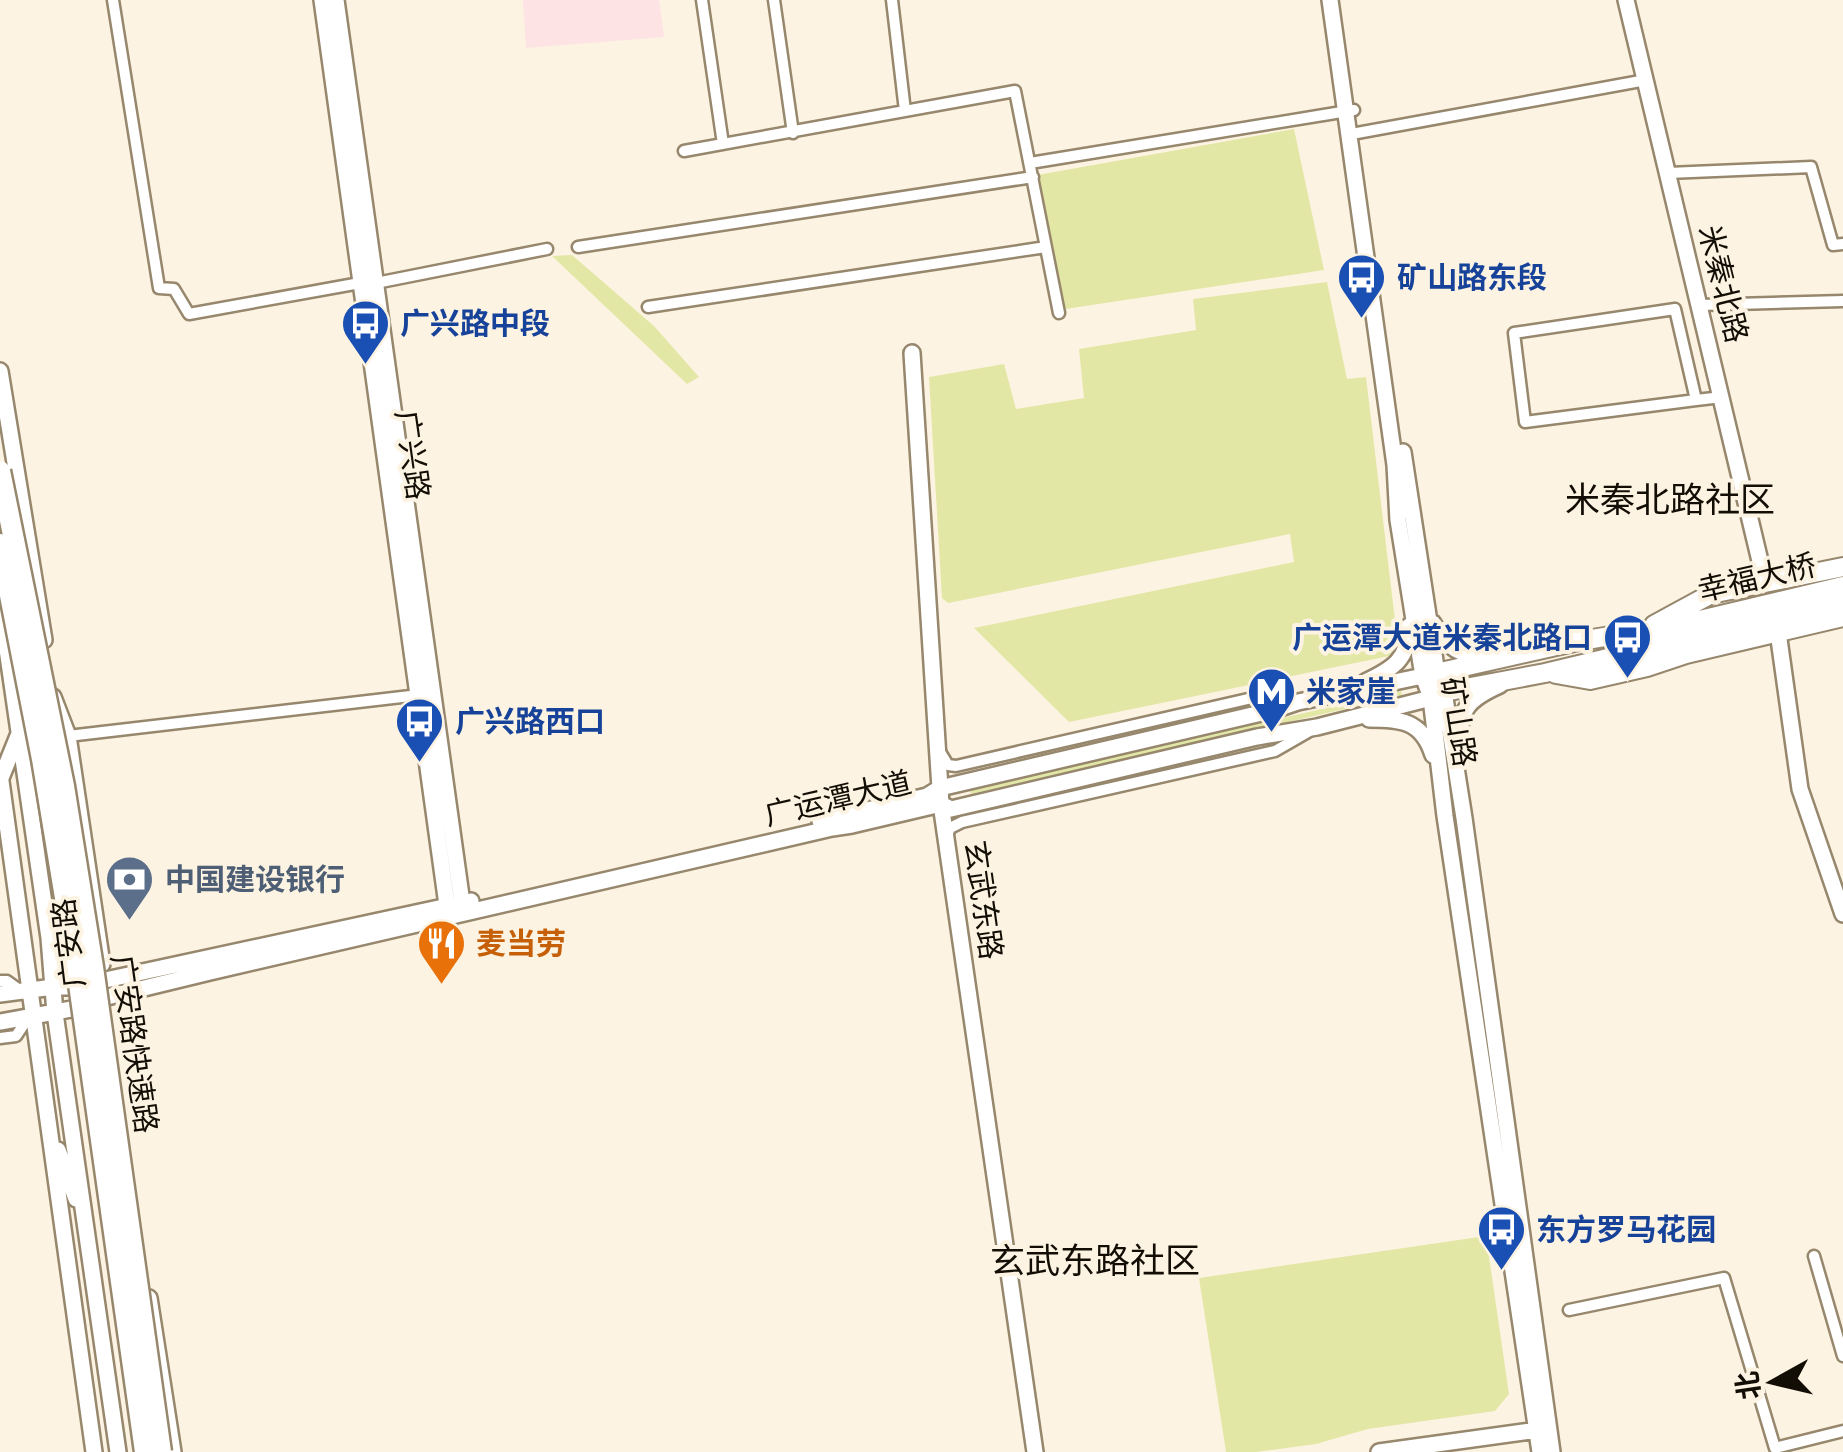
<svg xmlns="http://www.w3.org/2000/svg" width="1843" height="1452" font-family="'PT Sans','Noto Sans SC',sans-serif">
	<rect width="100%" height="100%" fill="#fdf3e2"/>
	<path fill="#fee3e5" d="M523 0H659L664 37 526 48Z"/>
	<path fill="#e3e7a6" d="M1294 129 1324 270 1059 310 1032 176Z
		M572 255 654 326 699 377 687 384 552 256Z
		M1327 282 1347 379 1366 377 1399 654 1069 722 974 628 1294 562 1290 534 948 603 942 598 929 377 1004 364 1016 409 1084 398 1079 349 1196 330 1193 299Z
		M1401 691 1402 696 971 794 970 789Z
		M1486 1236 1509 1394 1495 1411 1368 1429 1316 1444 1256 1452H1226L1199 1278Z"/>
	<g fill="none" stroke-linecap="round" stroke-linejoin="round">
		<defs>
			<path id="street" d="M113 0 159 288 174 289 189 314 360 283H376L547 249
				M702 0 723 144
				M774 0 793 133
				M892 0 905 111
				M1357 133 1646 80
				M684 151 1015 91 1059 313
				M1030 163 1354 110
				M1668 173 1811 167 1833 245 1843 244
				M578 247 1033 177
				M1700 305 1843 301
				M648 307 1046 247
				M1696 400 1675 309 1514 333 1525 422 1696 400 1722 397
				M68 736 419 695
				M940 752 948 765 956 766 1261 696 1292 701
				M946 838 950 828 962 822 1275 751 1308 732
				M0 981H7L21 991
				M0 1038 16 1036 28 1018
				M1814 1256 1843 1356
				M1569 1310 1724 1278 1775 1448 1843 1431"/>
			<path id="secondary" d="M322 0C362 302 407 603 447 905L445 912
				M336 0 462 903 458 911
				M1330 0 1395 465 1398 520 1423 676 1431 698 1445 816 1540 1452
				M1626 0 1765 582
				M912 353 941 804 1035 1452
				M0 371 44 640
				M1403 452 1437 674 1444 692 1464 818 1552 1452
				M0 601 49 938 55 1013 118 1452
				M1433 623C1445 648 1463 657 1490 658
				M1778 632 1800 789 1843 914
				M1365 682C1393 669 1409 659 1409 626
				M53 697 68 736 102 964
				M1369 719C1400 719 1422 720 1433 755
				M1459 747C1459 710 1466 700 1500 685
				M0 774 94 1452
				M1 778 18 736
				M820 821 927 796 940 788 1274 710 1298 702 1423 676
				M0 994 53 987H73L471 901
				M0 1022 77 1008 103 998 210 972 832 828 852 825 941 804 951 809 1257 737 1317 727 1431 698
				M58 1150 76 1199
				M149 1298 173 1452
				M1379 1452 1545 1429"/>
			<path id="primary" d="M1654 625 1711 594 1843 567
				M1556 674 1590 680 1647 667 1686 654 1843 617
				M1423 676 1574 642 1683 624 1843 586
				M1431 698 1444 692 1545 673 1843 602"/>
		</defs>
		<use href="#street" stroke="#96876d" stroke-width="15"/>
		<use href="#secondary" stroke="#96876d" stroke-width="20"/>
		<use href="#primary" stroke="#96876d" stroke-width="22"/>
		<use href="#street" stroke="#fff" stroke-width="10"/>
		<use href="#secondary" stroke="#fff" stroke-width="15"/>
		<use href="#primary" stroke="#fff" stroke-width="18"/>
		<defs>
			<path id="highway-bridge" d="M0 471 64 786 93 967 161 1452
				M0 544 42 759 77 970 145 1452"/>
		</defs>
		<use href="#highway-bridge" stroke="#96876d" stroke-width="25" stroke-linecap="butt"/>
		<use href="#highway-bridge" stroke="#fff" stroke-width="20"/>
	</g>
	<defs>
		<symbol id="bus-pin" viewBox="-11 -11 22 30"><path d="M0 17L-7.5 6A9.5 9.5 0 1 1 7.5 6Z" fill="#1a4fb4" stroke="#fdf3e2"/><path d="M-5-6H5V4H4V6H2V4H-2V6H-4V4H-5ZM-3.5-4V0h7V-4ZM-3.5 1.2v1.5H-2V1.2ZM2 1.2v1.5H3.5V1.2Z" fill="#fff"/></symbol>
		<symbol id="metro-pin" viewBox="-11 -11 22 30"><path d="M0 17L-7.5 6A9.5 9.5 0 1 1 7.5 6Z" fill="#1a4fb4" stroke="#fdf3e2"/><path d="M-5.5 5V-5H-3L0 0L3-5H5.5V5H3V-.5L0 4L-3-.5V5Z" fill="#fff"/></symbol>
		<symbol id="bank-pin" viewBox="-11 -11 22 30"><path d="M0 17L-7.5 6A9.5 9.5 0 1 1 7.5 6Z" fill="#5c6f8a" stroke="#fdf3e2"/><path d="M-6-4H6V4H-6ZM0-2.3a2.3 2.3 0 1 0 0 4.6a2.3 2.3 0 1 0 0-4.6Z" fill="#fff"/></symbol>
		<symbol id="restaurant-pin" viewBox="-11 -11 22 30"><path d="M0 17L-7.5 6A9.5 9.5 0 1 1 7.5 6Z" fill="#e8710a" stroke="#fdf3e2"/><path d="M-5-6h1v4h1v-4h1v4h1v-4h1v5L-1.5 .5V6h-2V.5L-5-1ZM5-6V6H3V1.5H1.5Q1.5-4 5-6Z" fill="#fff"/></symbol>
	</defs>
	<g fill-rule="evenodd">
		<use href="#bus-pin" x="1334" y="250" width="55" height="75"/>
		<use href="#bus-pin" x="338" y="296" width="55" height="75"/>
		<use href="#bus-pin" x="1600" y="610" width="55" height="75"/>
		<use href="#metro-pin" x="1244" y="664" width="55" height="75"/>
		<use href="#bus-pin" x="392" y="694" width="55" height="75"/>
		<use href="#bank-pin" x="102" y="852" width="55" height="75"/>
		<use href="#restaurant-pin" x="414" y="916" width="55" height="75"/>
		<use href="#bus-pin" x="1474" y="1202" width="55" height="75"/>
	</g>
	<g text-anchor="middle" stroke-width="8" stroke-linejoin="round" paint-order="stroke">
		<g font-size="30" font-weight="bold" fill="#164399" stroke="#fdf3e2" text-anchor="start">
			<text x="1397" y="288">矿山路东段</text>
			<text x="400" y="334">广兴路中段</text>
			<text x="1592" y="648" text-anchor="end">广运潭大道米秦北路口</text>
			<text x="1306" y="702">米家崖</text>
			<text x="455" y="732">广兴路西口</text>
			<text x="1536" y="1240">东方罗马花园</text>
		</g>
		<g font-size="30" fill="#130e05" stroke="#fdf3e2">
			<text transform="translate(1723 284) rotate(76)" y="10">米秦北路</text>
			<text transform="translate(412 455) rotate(82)" y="10">广兴路</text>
			<text transform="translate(1757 578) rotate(-13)" y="10">幸福大桥</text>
			<text transform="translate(1458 722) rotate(81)" y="10">矿山路</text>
			<text transform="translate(838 799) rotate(-13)" y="10">广运潭大道</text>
			<text transform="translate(983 900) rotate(82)" y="10">玄武东路</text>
			<text transform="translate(69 943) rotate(-97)" y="10">广安路</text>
			<text transform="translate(134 1044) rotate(82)" y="10">广安路快速路</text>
		</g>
		<g font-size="30" font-weight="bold" fill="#4e5e75" stroke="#fdf3e2" text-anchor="start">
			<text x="165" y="890">中国建设银行</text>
		</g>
		<g font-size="30" font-weight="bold" fill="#c56008" stroke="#fdf3e2" text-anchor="start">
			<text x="476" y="954">麦当劳</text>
		</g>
		<g font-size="35" fill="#130e05" stroke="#fdf3e2">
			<text x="1670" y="512">米秦北路社区</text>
			<text x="1095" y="1273">玄武东路社区</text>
		</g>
	</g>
	<g transform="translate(1773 1382) rotate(262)" stroke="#fdf3e2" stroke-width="8" paint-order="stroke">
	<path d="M0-8L18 38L0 25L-18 38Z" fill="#130e05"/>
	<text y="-15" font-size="28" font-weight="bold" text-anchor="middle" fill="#130e05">北</text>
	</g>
</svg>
